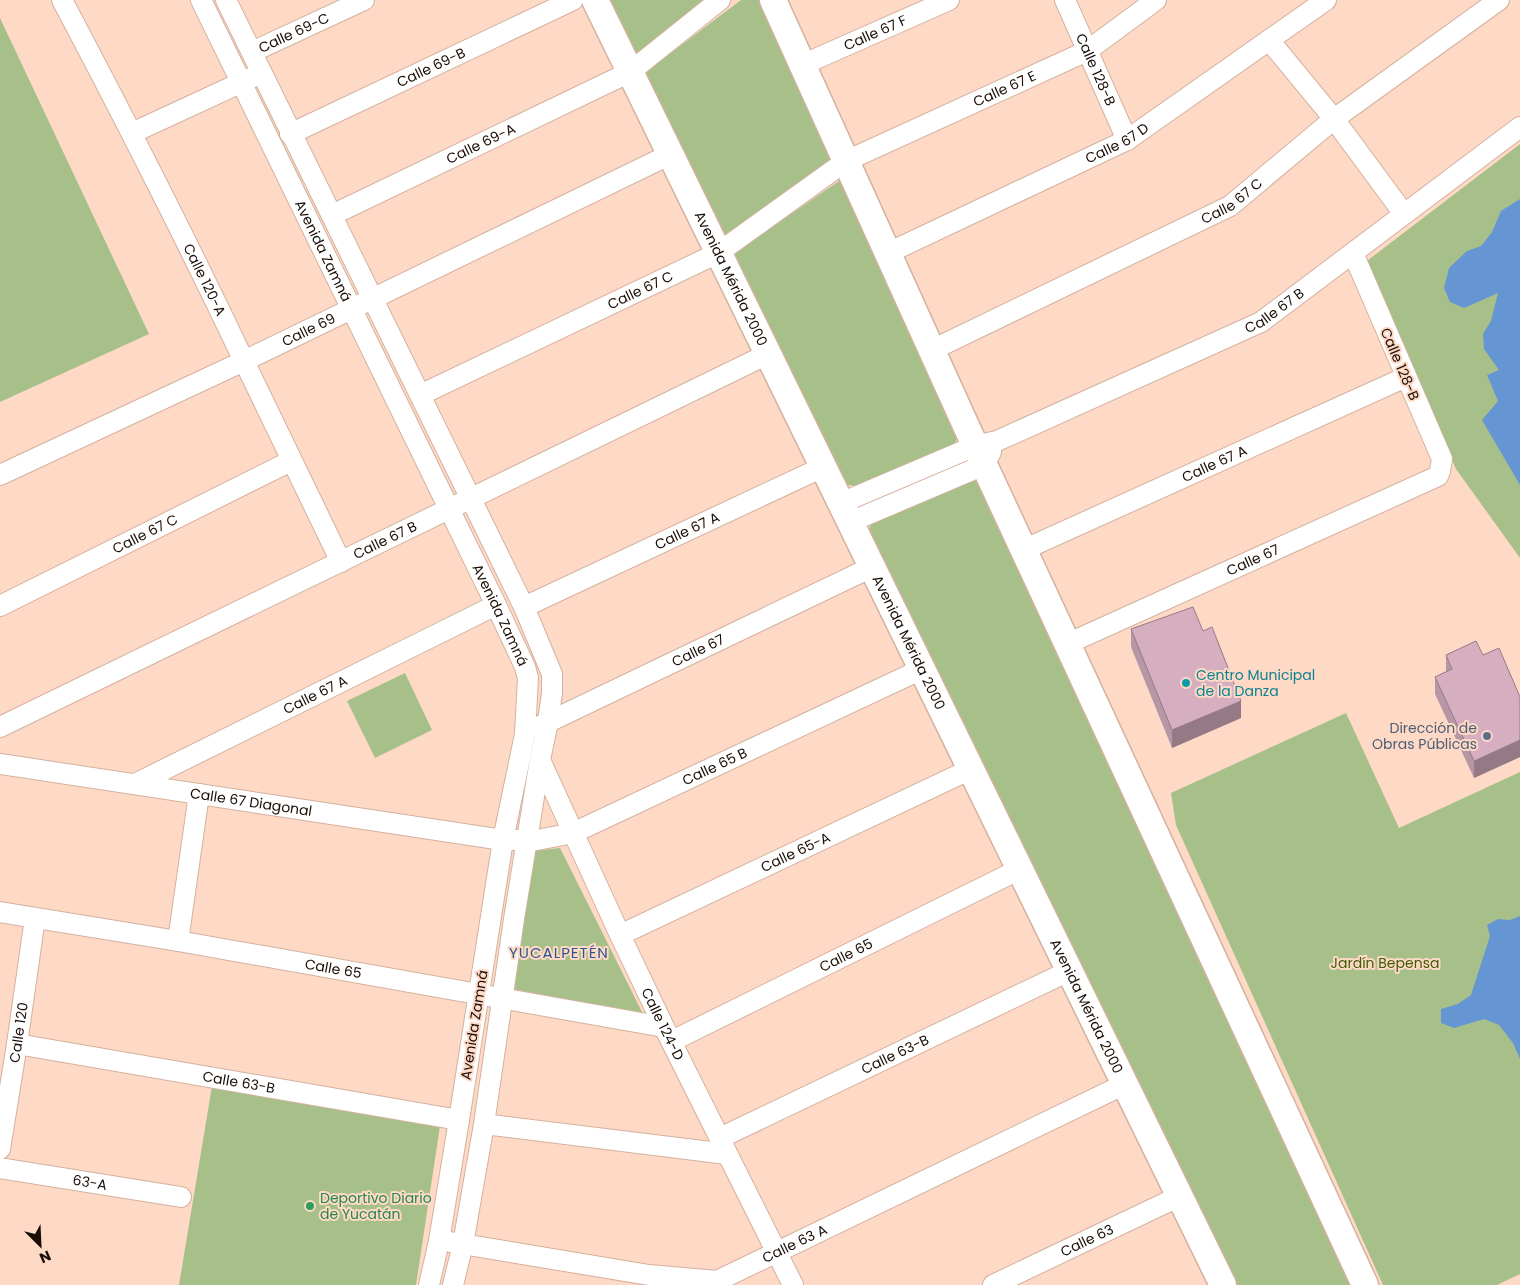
<svg xmlns="http://www.w3.org/2000/svg" width="1520" height="1285" font-family="Poppins,sans-serif">
	<rect width="100%" height="100%" fill="#fed9c6"/>
	<path fill="#a7c089" d="M607 0H713L636 60Z
		M741 0H762L832 153 831 161 728 235 722 234 645 77 647 71Z
		M0 18 149 334 0 402Z
		M1520 144V558L1456 469 1363 264Z
		M842 179 959 433 954 447 857 486 847 485 730 256Z
		M973 480 979 482 1358 1285H1237L1043 891 869 530 871 522Z
		M405 673 432 730 375 758 347 701Z
		M1346 713 1399 828 1520 772V1274L1497 1285H1383L1176 825 1171 793Z
		M560 848 644 1016 508 988 525 852Z
		M212 1086 440 1126 416 1285H179Z"/>
	<path fill="#6595d3" d="M1520 199V485L1482 420 1498 401 1487 375 1499 370 1484 349 1483 334 1491 321 1498 293 1464 308 1450 302 1444 288 1449 268 1467 251 1481 246 1492 232 1501 211Z
		M1520 916V1059L1513 1043 1499 1025 1484 1019 1454 1028 1441 1023V1009L1458 1004 1471 995 1490 936 1487 925 1498 919 1510 920Z"/>
	<g fill="none" stroke-linecap="round" stroke-linejoin="round">
		<defs>
			<g id="minor">
				<path id="s1" d="M62 0C125 119 186 239 244 361 277 428 308 495 341 562"/>
				<path id="s2" d="M201 0 496 605 525 667 528 678 525 734 503 840 459 1120 439 1241 429 1285"/>
				<path d="M226 0 524 607 552 674V693L548 722 540 760 514 919 484 1124 463 1244 453 1285"/>
				<path id="s3" d="M1065 0 1127 140"/>
				<path d="M1269 40 1334 119 1404 214"/>
				<path id="s4" d="M252 52 364 0"/>
				<path id="s5" d="M802 65 949 0"/>
				<path d="M132 133 253 77"/>
				<path id="s6" d="M290 134 573 0"/>
				<path id="s7" d="M332 215 630 72 720 0"/>
				<path id="s8" d="M888 253 1127 140 1326 0"/>
				<path id="s9" d="M932 350 1230 206 1334 119 1499 0"/>
				<path id="s10" d="M420 395 718 253 846 161 1087 51 1156 0"/>
				<path id="s11" d="M0 475 244 361 671 154"/>
				<path id="s12" d="M841 503 975 446 997 441 1261 322 1520 127"/>
				<path d="M850 522 984 465 991 452"/>
				<path id="s13" d="M1023 550 1406 377"/>
				<path id="s14" d="M0 606 291 461"/>
				<path id="s15" d="M524 607 823 467"/>
				<path id="s16" d="M1067 644 1438 476 1440 471 1442 459 1353 253"/>
				<path id="s17" d="M540 726 872 567"/>
				<path id="s18" d="M0 727 768 354"/>
				<path id="s19" d="M540 760 620 935 664 1027 793 1285"/>
				<path id="s20" d="M0 764 503 840H537L573 833 922 669"/>
				<path id="s21" d="M135 784 496 605"/>
				<path id="s22" d="M0 912 178 941 664 1027"/>
				<path id="s23" d="M620 935 971 769"/>
				<path d="M178 941 199 794"/>
				<path id="s24" d="M672 1041 1020 869"/>
				<path id="s25" d="M17 1044 459 1120"/>
				<path d="M484 1124 727 1154"/>
				<path id="s26" d="M720 1138 1069 971"/>
				<path id="s27" d="M0 1149 17 1044 35 918"/>
				<path id="s28" d="M0 1168 181 1197"/>
				<path id="s29" d="M450 1242 649 1275 717 1281 1125 1084"/>
				<path id="s30" d="M993 1285 1180 1196"/>
			</g>
			<g id="major">
				<path id="s31" d="M595 0 1223 1285"/>
				<path d="M773 0 967 428 1365 1285"/>
			</g>
		</defs>
		<use href="#minor" stroke="#d4b19e" stroke-width="22"/>
		<use href="#major" stroke="#d4b19e" stroke-width="29"/>
		<use href="#minor" stroke="#fff" stroke-width="20"/>
		<use href="#major" stroke="#fff" stroke-width="26"/>
	</g>
	<path fill="#b796a5" d="M1131 629 1241 718 1172 748 1131 647Z
		M1446 655H1483L1520 697V757L1474 778 1435 694V677L1446 672Z"/>
	<path fill="#957a86" d="M1241 701V718L1172 748V730Z
		M1520 740V757L1474 778V761Z"/>
	<path fill="#d5afc0" stroke="#957a86" d="M1193 607 1203 631 1212 627 1241 701 1172 730 1131 629Z
		M1476 641 1483 655 1499 648 1520 697V740L1474 761 1435 677 1452 669 1446 655Z"/>
	<circle fill="#0f9aa8" stroke="#fed9c6" stroke-width="2" cx="1186" cy="683" r="5"/>
	<circle fill="#5c6f8a" stroke="#fed9c6" stroke-width="2" cx="1487" cy="736" r="5"/>
	<circle fill="#2e9e5b" stroke="#fed9c6" stroke-width="2" cx="310" cy="1206" r="5"/>
	<g text-anchor="middle" stroke-width="4" stroke-linejoin="round" paint-order="stroke">
		<g font-size="14" fill="#190e07" stroke="#fed9c6">
			<text dy="5" stroke="none"><textPath href="#s5" startOffset="80">Calle 67 F</textPath></text>
			<text dy="5" stroke="none"><textPath href="#s4" startOffset="46">Calle 69-C</textPath></text>
			<text dy="5" stroke="none"><textPath href="#s6" startOffset="156">Calle 69-B</textPath></text>
			<text dy="5" stroke="none"><textPath href="#s3" startOffset="76">Calle 128-B</textPath></text>
			<text dy="5" stroke="none"><textPath href="#s10" startOffset="662">Calle 67 E</textPath></text>
			<text dy="5" stroke="none"><textPath href="#s8" startOffset="254">Calle 67 D</textPath></text>
			<text dy="5" stroke="none"><textPath href="#s7" startOffset="165">Calle 69-A</textPath></text>
			<text dy="5" stroke="none"><textPath href="#s9" startOffset="335">Calle 67 C</textPath></text>
			<text dy="5" stroke="none"><textPath href="#s2" startOffset="279">Avenida Zamná</textPath></text>
			<text dy="5" stroke="none"><textPath href="#s1" startOffset="314">Calle 120-A</textPath></text>
			<text dy="5" stroke="none"><textPath href="#s31" startOffset="310">Avenida Mérida 2000</textPath></text>
			<text dy="5" stroke="none"><textPath href="#s10" startOffset="244">Calle 67 C</textPath></text>
			<text dy="5" stroke="none"><textPath href="#s12" startOffset="475">Calle 67 B</textPath></text>
			<text dy="5" stroke="none"><textPath href="#s11" startOffset="341">Calle 69</textPath></text>
			<text transform="translate(1400 364) rotate(67)" y="5">Calle 128-B</text>
			<text dy="5" stroke="none"><textPath href="#s13" startOffset="210">Calle 67 A</textPath></text>
			<text dy="5" stroke="none"><textPath href="#s15" startOffset="180">Calle 67 A</textPath></text>
			<text dy="5" stroke="none"><textPath href="#s14" startOffset="162">Calle 67 C</textPath></text>
			<text dy="5" stroke="none"><textPath href="#s18" startOffset="428">Calle 67 B</textPath></text>
			<text dy="5" stroke="none"><textPath href="#s16" startOffset="204">Calle 67</textPath></text>
			<text dy="5" stroke="none"><textPath href="#s2" startOffset="684">Avenida Zamná</textPath></text>
			<text dy="5" stroke="none"><textPath href="#s31" startOffset="715">Avenida Mérida 2000</textPath></text>
			<text dy="5" stroke="none"><textPath href="#s17" startOffset="175">Calle 67</textPath></text>
			<text dy="5" stroke="none"><textPath href="#s21" startOffset="201">Calle 67 A</textPath></text>
			<text dy="5" stroke="none"><textPath href="#s20" startOffset="736">Calle 65 B</textPath></text>
			<text dy="5" stroke="none"><textPath href="#s20" startOffset="254">Calle 67 Diagonal</textPath></text>
			<text dy="5" stroke="none"><textPath href="#s23" startOffset="194">Calle 65-A</textPath></text>
			<text dy="5" stroke="none"><textPath href="#s24" startOffset="194">Calle 65</textPath></text>
			<text dy="5" stroke="none"><textPath href="#s22" startOffset="338">Calle 65</textPath></text>
			<text dy="5" stroke="none"><textPath href="#s31" startOffset="1120">Avenida Mérida 2000</textPath></text>
			<text dy="5" stroke="none"><textPath href="#s19" startOffset="291">Calle 124-D</textPath></text>
			<text transform="translate(474 1025) rotate(-81)" y="5">Avenida Zamná</text>
			<text dy="5" stroke="none"><textPath href="#s27" startOffset="118">Calle 120</textPath></text>
			<text dy="5" stroke="none"><textPath href="#s26" startOffset="194">Calle 63-B</textPath></text>
			<text dy="5" stroke="none"><textPath href="#s25" startOffset="225">Calle 63-B</textPath></text>
			<text dy="5" stroke="none"><textPath href="#s28" startOffset="91">63-A</textPath></text>
			<text dy="5" stroke="none"><textPath href="#s30" startOffset="104">Calle 63</textPath></text>
			<text dy="5" stroke="none"><textPath href="#s29" startOffset="356">Calle 63 A</textPath></text>
		</g>
		<g font-size="14" fill="#0d838f" stroke="#fed9c6" text-anchor="start">
			<text x="1196" y="680">Centro Municipal<tspan x="1196" dy="16">de la Danza</tspan></text>
		</g>
		<g font-size="14" fill="#4e5e75" stroke="#fed9c6" text-anchor="end">
			<text x="1477" y="733">Dirección de<tspan x="1477" dy="16">Obras Públicas</tspan></text>
		</g>
		<g font-size="14" fill="#405c07" stroke="#fed9c6">
			<text x="1385" y="968">Jardín Bepensa</text>
		</g>
		<g font-size="14" fill="#27864d" stroke="#fed9c6" text-anchor="start">
			<text x="320" y="1203">Deportivo Diario<tspan x="320" dy="16">de Yucatán</tspan></text>
		</g>
		<g font-size="15" letter-spacing="1" fill="#2f588e" stroke="#fed9c6">
			<text x="559" y="958">YUCALPETÉN</text>
		</g>
	</g>
	<g transform="translate(40 1245) rotate(156)" stroke="#fed9c6" stroke-width="4" paint-order="stroke">
	<path d="M0-4L9 19L0 12L-9 19Z" fill="#190e07"/>
	<text y="-8" font-size="14" font-weight="bold" text-anchor="middle" fill="#190e07">N</text>
	</g>
</svg>
